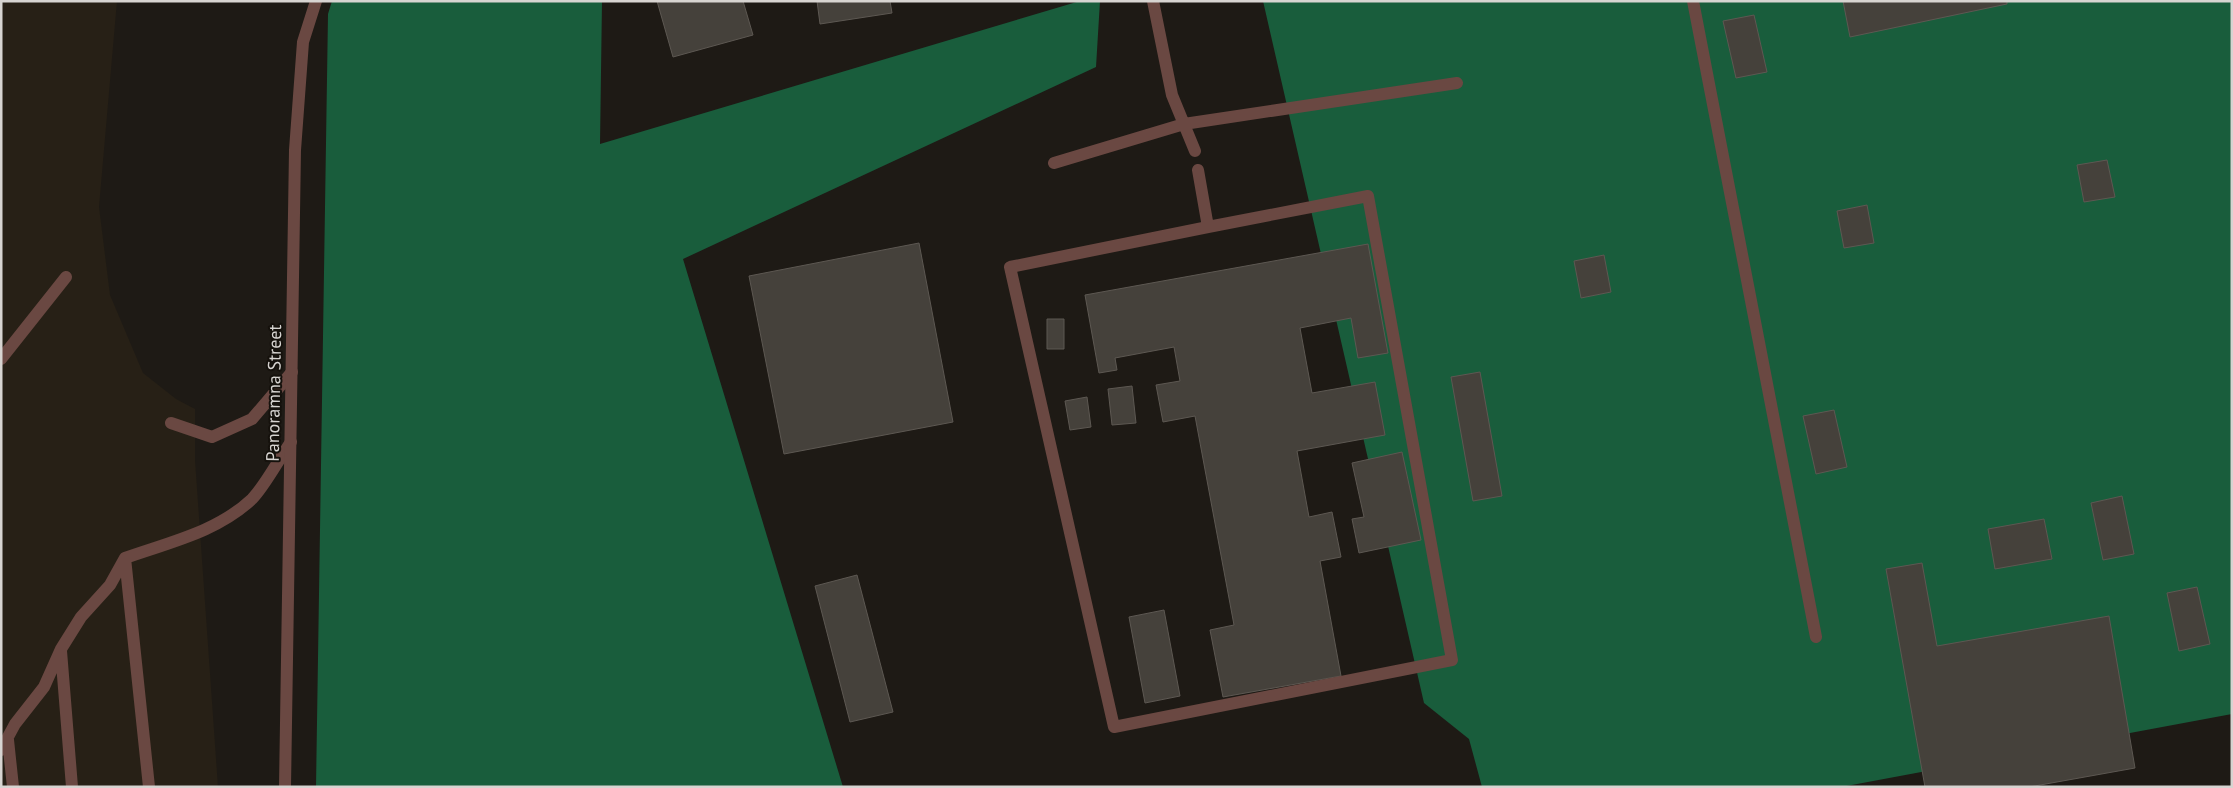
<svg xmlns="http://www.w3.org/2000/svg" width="2233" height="788" font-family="'PT Sans',sans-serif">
	<rect width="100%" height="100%" fill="#1e1a15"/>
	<path fill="#272016" d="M1 1H117L99 207 110 295 143 373 176 399 195 409V460L218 787H1Z"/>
	<path fill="#195d3c" d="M332 1H602L600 144 1080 1H1100L1096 67 683 259 843 787H316L328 14Z
		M1263 1H2232V714L1841 787H1482L1469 739 1424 703Z"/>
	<path fill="#45413b" stroke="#5d5852" d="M657 1H743L753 35 673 57Z
		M817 1H890L892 13 820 24Z
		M1843 1H2007V4L1850 37Z
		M1754 15 1767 72 1736 78 1723 21Z
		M2107 160 2115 197 2084 202 2077 165Z
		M1867 205 1874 243 1844 248 1837 211Z
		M919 243 953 422 784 454 749 276Z
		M1368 244 1388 353 1358 358 1351 318 1300 328 1312 393 1375 382 1385 435 1297 451 1309 517 1332 512 1341 557 1320 561 1341 676 1223 697 1210 630 1234 625 1195 416 1163 422 1156 385 1180 381 1174 347 1115 358 1117 370 1099 373 1085 295Z
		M1604 255 1611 292 1581 298 1574 261Z
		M1047 319H1064V349H1047Z
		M1480 372 1502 496 1473 501 1451 377Z
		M1132 386 1136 423 1112 425 1108 389Z
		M1087 397 1091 427 1070 430 1065 401Z
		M1834 410 1847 467 1816 474 1803 416Z
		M1402 452 1421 540 1359 553 1352 519 1364 517 1352 463Z
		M2122 496 2134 554 2103 560 2091 503Z
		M2044 519 2052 559 1995 569 1988 529Z
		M1922 563 1937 646 2109 616 2135 768 2029 787H1925L1886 569Z
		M857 575 893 712 850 722 815 586Z
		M2197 587 2210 644 2179 651 2167 593Z
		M1164 610 1180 696 1145 703 1129 617Z"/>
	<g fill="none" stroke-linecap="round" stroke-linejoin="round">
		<path stroke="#6a4842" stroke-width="12" d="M1153 1 1172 95 1195 151
			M1693 1 1816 637
			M1054 163 1184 124 1457 83
			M1198 170 1208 227 1368 196 1452 660 1114 727 1010 267 1208 227
			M1 359 66 277
			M171 423 212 437 252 419 292 372
			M125 558 149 787
			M61 651 72 787
			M8 740 13 787
			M1 750 15 724 44 687 61 649 81 617 110 585 125 558C170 542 217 532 252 499 265 486 280 457 291 442"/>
		<path stroke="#6a4842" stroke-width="12" d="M285 787 295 150 303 42 316 1"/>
	</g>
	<g text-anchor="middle" stroke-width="4" stroke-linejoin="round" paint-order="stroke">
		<g font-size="18" fill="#d7d4d1" stroke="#15110c">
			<text transform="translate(274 393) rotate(-89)" y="6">Panoramna Street</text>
		</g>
	</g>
	<rect width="2233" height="788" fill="none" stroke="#d7d4d1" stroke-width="5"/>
</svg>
